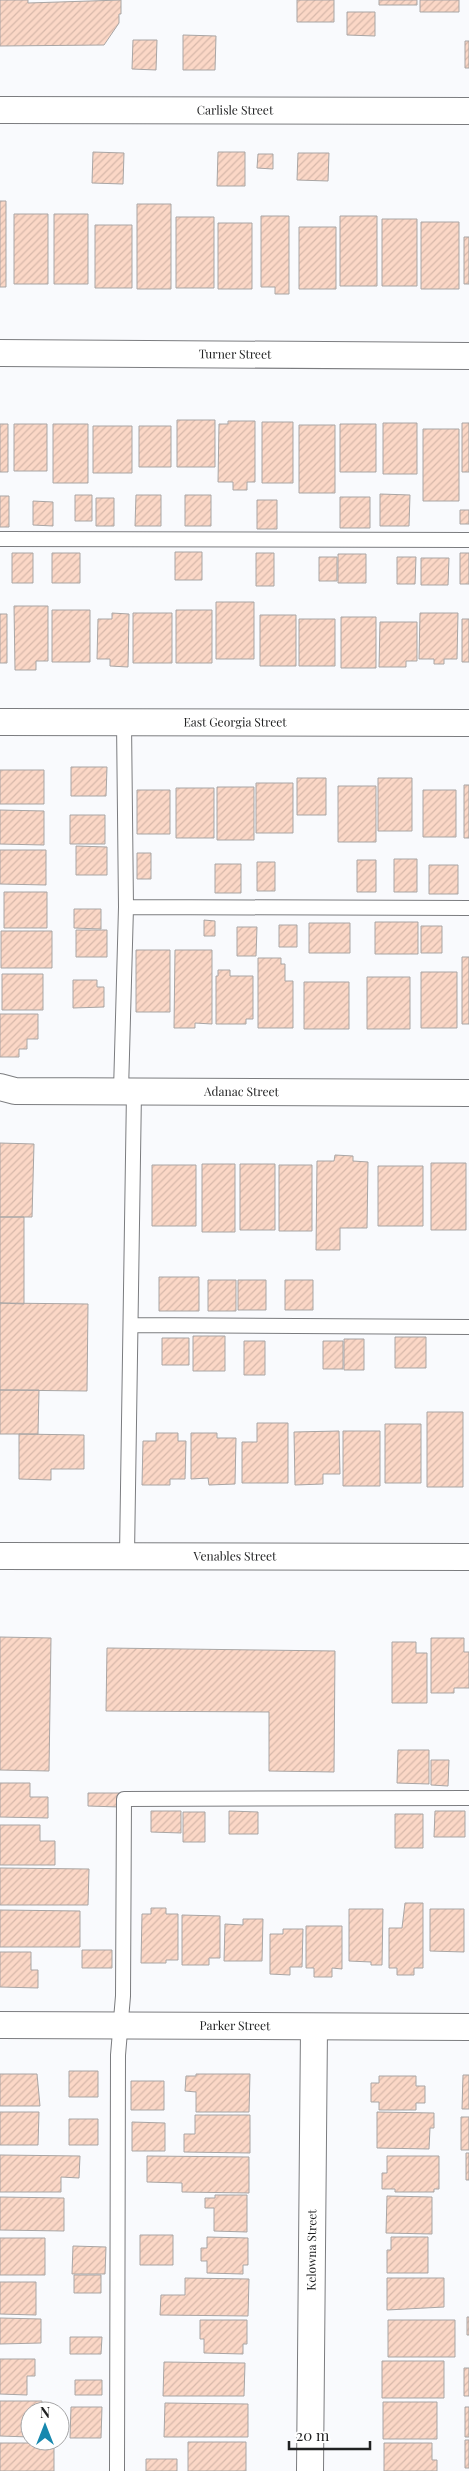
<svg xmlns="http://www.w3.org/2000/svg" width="469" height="2471" font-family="'Playfair Display',serif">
	<defs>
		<pattern id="building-hatch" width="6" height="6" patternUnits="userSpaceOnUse" patternTransform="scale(1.25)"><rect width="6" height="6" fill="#fbd7c6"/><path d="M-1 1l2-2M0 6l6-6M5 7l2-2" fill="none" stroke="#d7b8aa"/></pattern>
	</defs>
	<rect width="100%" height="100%" fill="#f9fafd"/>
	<path fill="url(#building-hatch)" stroke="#a9a6a5" d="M0 0H28V3L121 0V14H119V23L104 45 0 46Z
		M297 0H334V22H297Z
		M379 0H417V5H379Z
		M420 0H459V12H420Z
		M347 12H375V36L347 35Z
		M183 35 216 36 215 70H183Z
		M133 40H157L156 70 132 69Z
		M465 41H469V68H465Z
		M93 152 124 153 123 184 92 183Z
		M218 152H245V186H217Z
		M298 153H329L328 181 297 180Z
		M258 154H273V169L257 168Z
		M0 201H6V287H0Z
		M137 204H171V289H137Z
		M14 214H48V284H14Z
		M54 214H88V284H54Z
		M261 216H289V294H275V287H261Z
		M340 216H377V286H340Z
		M176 217H214V288H176Z
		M382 219H417V286H382Z
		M421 222H459V289H421Z
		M218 223H252V289H218Z
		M95 225H132V288H95Z
		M299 227H336V289H299Z
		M464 237H469V284H464Z
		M177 420H215V467H177Z
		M228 421H255V482H247V490H233V482H218L219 424H228Z
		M262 422H293V483H262Z
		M383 423H417V474H383Z
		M462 423H469V472H462Z
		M0 424H8V472H0Z
		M14 424H47V471H14Z
		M53 424H88V483H53Z
		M340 424H376V472H340Z
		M299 425H335V493H299Z
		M93 426H132V473H93Z
		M139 426H171V467H139Z
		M423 429H459V501H423Z
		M380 494 410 495 409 526H380Z
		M75 495H92V521H75Z
		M136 495H161V526H135Z
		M185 495H211V526H185Z
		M0 496H9V527H0Z
		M340 497H370V528H340Z
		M96 498H114V526H96Z
		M257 500H277V529H257Z
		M33 501 53 502V526L33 525Z
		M460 510H469V524H460Z
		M175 552H202V580H175Z
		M12 553H33V583H12Z
		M52 553H80V583H52Z
		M256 553H274V586H256Z
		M460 553H469V584H460Z
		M338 554H366V583H338Z
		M319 557H337V581H319Z
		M397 557H416L415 584H397Z
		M421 558H449L448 585H421Z
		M216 602H254V659H216Z
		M14 606H48V661H36V670H15Z
		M52 610H90V662H52Z
		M176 610H212V663H176Z
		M112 613 129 614 128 667 110 666V659H97L98 619H112Z
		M133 613H172V663H133Z
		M420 613H458L457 659H444V664H434V659H419Z
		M0 614H7V663H0Z
		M260 615H296V666H260Z
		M341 617H376V668H341Z
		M299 619H335V666H299Z
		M462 619H469V662H462Z
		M380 622H417V661H406V667H379Z
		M71 767H107L106 796H71Z
		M0 770H44V804H0Z
		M297 778H326V815H297Z
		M378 778H412V831H378Z
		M256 783H293V833H256Z
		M464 785H469V838H464Z
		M338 786H376V842H338Z
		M217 787H254V840H217Z
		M176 788H214V838H176Z
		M137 790H170V834H137Z
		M423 790H456V837H423Z
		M0 810 44 811V845L0 844Z
		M70 815H105V844H70Z
		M76 846 107 847V875H76Z
		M0 850H46V885L0 884Z
		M137 853H151V879H137Z
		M394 859H417V892H394Z
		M357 860H376V892H357Z
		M257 862H275V891H257Z
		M215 864H241V893H215Z
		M429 865H458V894H429Z
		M4 892H47V928H4Z
		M74 909H101V929L74 928Z
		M204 920 215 921V936H204Z
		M375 922H418V954H375Z
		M309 923H350V953H309Z
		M279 925H297V947H279Z
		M421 926H442V953H421Z
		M237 927H257L256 956H237Z
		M76 930H107V957H76Z
		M1 931H52V968H1Z
		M136 950H170V1012H136Z
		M175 950H212V1024L195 1023V1028H174Z
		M462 957H469V1024H462Z
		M258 958H281V964H285V981H293V1028H258Z
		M218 970H230V976H253V1019H246V1024H216V976H218Z
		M421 972H457V1028H421Z
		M2 974H43V1010H2Z
		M367 977H410V1029H367Z
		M73 980H97V987H104V1007L73 1008Z
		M304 982H349V1029H304Z
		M0 1014H38V1039H27V1049H19V1057H0Z
		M0 1143 34 1144 32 1217H0Z
		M335 1155 353 1156V1161L368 1162 367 1228H340V1250H316L317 1161H334Z
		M431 1163H466V1230H431Z
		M202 1164H235V1232H202Z
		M240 1164H275V1230H240Z
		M152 1165H196V1226H152Z
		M279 1165H312V1231H279Z
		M378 1166H423V1226H378Z
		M0 1217H24V1304L0 1303Z
		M159 1277H199V1311H159Z
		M208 1280H236V1311H208Z
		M238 1280H266V1310H238Z
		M285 1280H313V1310H285Z
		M0 1303 88 1304 87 1391 0 1390Z
		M193 1336H225V1371H193Z
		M395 1337H426V1368H395Z
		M162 1338H189V1365H162Z
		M344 1339H364V1370H344Z
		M244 1341H265V1375H244Z
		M323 1341H343V1369H323Z
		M0 1390H39L38 1434H0Z
		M427 1412H463V1487H427Z
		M257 1423H288V1483H242V1442H257Z
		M385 1424H421V1483H385Z
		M339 1431 340 1474H323V1484L295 1485 294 1432Z
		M343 1431H380V1486H343Z
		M156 1433H178V1441H186L185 1479H170V1485H142L143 1441H156Z
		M191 1433H217V1438H236L235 1484 209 1485 208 1478 191 1479Z
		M19 1434 84 1435V1469H51V1480L19 1479Z
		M0 1637 51 1638 49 1771 0 1770Z
		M431 1638H464V1652H469V1688H454V1693H431Z
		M392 1642H416V1653H427V1703H392Z
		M107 1648 335 1651 334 1772 269 1771V1712L106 1711Z
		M398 1750H429V1784L397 1783Z
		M431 1760H449L448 1786 431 1785Z
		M0 1783H30V1797H48V1818L0 1817Z
		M88 1793H120V1807L88 1806Z
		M151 1811H181V1833L151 1832Z
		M229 1811 258 1812V1834H229Z
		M435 1811H465V1837H434Z
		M183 1812H205V1842H183Z
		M395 1814H423V1848H395Z
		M0 1825H40V1841H55V1865H0Z
		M0 1868 89 1869 88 1905H0Z
		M405 1903H423V1968H414V1975H397V1968H389V1928H402Z
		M151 1908H166V1914H178V1960H166V1963H141L142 1914H151Z
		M349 1909H383L382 1965H371V1962L349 1961Z
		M430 1909H464V1952L430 1951Z
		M0 1910 80 1911V1947H0Z
		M182 1915 220 1916V1958H209V1965H182Z
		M243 1919H263L262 1961H224L225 1924 243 1925Z
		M306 1926H342V1969L332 1968V1977H314V1968H306Z
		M283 1929H303L302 1967H290V1975L270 1974V1934H283Z
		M82 1950H112V1968H82Z
		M0 1952H31V1970H38V1988L0 1987Z
		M69 2071H98V2097H69Z
		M0 2074H37L40 2106H0Z
		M196 2074H250L249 2112H196V2092L185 2091 186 2076H196Z
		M463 2075H469V2109H462Z
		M379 2076H416V2086H425V2103H416V2110H379V2102H371V2083H379Z
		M131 2081H164V2110H131Z
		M0 2112H39L38 2145H0Z
		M377 2112 434 2113V2128H430L429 2149 377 2148Z
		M195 2115H250V2153L184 2152V2134H195Z
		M461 2117H469V2150H461Z
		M69 2119H98V2145H69Z
		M132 2122 165 2123V2151H132Z
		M466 2153H469V2180H466Z
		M0 2155 80 2156 79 2178 61 2177V2192H0Z
		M147 2156 249 2157V2193L182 2192V2183L147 2182Z
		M387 2156H439V2189H434V2192H395V2189H382V2173H387Z
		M215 2195H247V2232L214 2231V2208H205V2198H215Z
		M387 2196 432 2197V2234L386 2233Z
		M0 2197 64 2198V2231L0 2230Z
		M140 2235H173V2265H140Z
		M207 2237 248 2238V2265H243V2274L207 2273V2261H201V2248H207Z
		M391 2237H428V2273H387V2250H391Z
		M0 2238H45V2275H0Z
		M73 2246 106 2247 105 2274H72Z
		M74 2275H101V2293H74Z
		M185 2278 249 2279 248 2316 160 2315 161 2295H185Z
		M387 2278H444V2307L387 2310Z
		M0 2282H36V2315L0 2314Z
		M467 2317H469V2335H467Z
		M0 2318 41 2319V2343L0 2344Z
		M200 2320H247V2344H243V2354L204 2353V2339H200Z
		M388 2320H455V2357H388Z
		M70 2337H102L101 2354H70Z
		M0 2359H35V2376H27V2395L0 2394Z
		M382 2361H444V2398H382Z
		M164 2362 245 2363 244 2396H163Z
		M464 2368H469V2396H464Z
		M75 2380H102V2395H75Z
		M0 2401H42L41 2411H30V2437L0 2436Z
		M383 2402H437V2439H383Z
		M165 2403 248 2404V2437H164Z
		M71 2407H102L101 2438H70Z
		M465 2407H469V2437H465Z
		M465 2440H469V2468H465Z
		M188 2442H246V2471H188Z
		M0 2443H54V2471H0Z
		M384 2443H432V2460H437V2471H384Z
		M146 2459H177V2471H146Z"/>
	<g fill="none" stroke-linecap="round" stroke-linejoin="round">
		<defs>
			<path id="lane" d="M0 539 469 540
				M126 907 469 908
				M121 1091 126 907 124 722
				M131 1325 469 1327
				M127 1555 134 1091
				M117 2471 118 2055 123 1996 124 1799 469 1798"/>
			<g id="street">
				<path id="s1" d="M0 110 469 111"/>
				<path id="s2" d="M0 353 469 356"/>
				<path id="s3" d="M0 722 469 723"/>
				<path id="s4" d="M0 1087 15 1091 469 1093"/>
				<path id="s5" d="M0 1556 469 1557"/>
				<path id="s6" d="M0 2025 469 2027"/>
				<path id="s7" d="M310 2471 314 2027"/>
			</g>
		</defs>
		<use href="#lane" stroke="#7b7c7f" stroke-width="16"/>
		<use href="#street" stroke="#7b7c7f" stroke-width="28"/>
		<use href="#lane" stroke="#fff" stroke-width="14"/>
		<use href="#street" stroke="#fff" stroke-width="26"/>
	</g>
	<g text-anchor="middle" stroke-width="4.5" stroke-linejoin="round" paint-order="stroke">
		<g font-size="12" fill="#202122" stroke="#fff">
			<text dy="4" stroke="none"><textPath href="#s1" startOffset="235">Carlisle Street</textPath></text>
			<text dy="4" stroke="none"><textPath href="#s2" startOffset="235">Turner Street</textPath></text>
			<text dy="4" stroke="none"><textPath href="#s3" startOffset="235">East Georgia Street</textPath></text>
			<text dy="4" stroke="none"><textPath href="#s4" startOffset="242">Adanac Street</textPath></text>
			<text dy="4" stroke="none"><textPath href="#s5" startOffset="235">Venables Street</textPath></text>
			<text dy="4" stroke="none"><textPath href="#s6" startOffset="235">Parker Street</textPath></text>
			<text dy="4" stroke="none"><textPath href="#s7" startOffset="221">Kelowna Street</textPath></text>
		</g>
	</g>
	<g transform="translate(45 2426)"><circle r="24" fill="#ffffff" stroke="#a6a6a7"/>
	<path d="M0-4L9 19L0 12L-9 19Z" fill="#1788ae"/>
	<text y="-8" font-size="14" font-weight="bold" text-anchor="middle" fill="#202122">N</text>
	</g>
	<path d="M289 2441v8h81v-8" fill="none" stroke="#202122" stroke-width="2.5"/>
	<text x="296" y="2441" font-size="15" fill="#202122" stroke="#ffffff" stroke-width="4" paint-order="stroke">20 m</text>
</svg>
